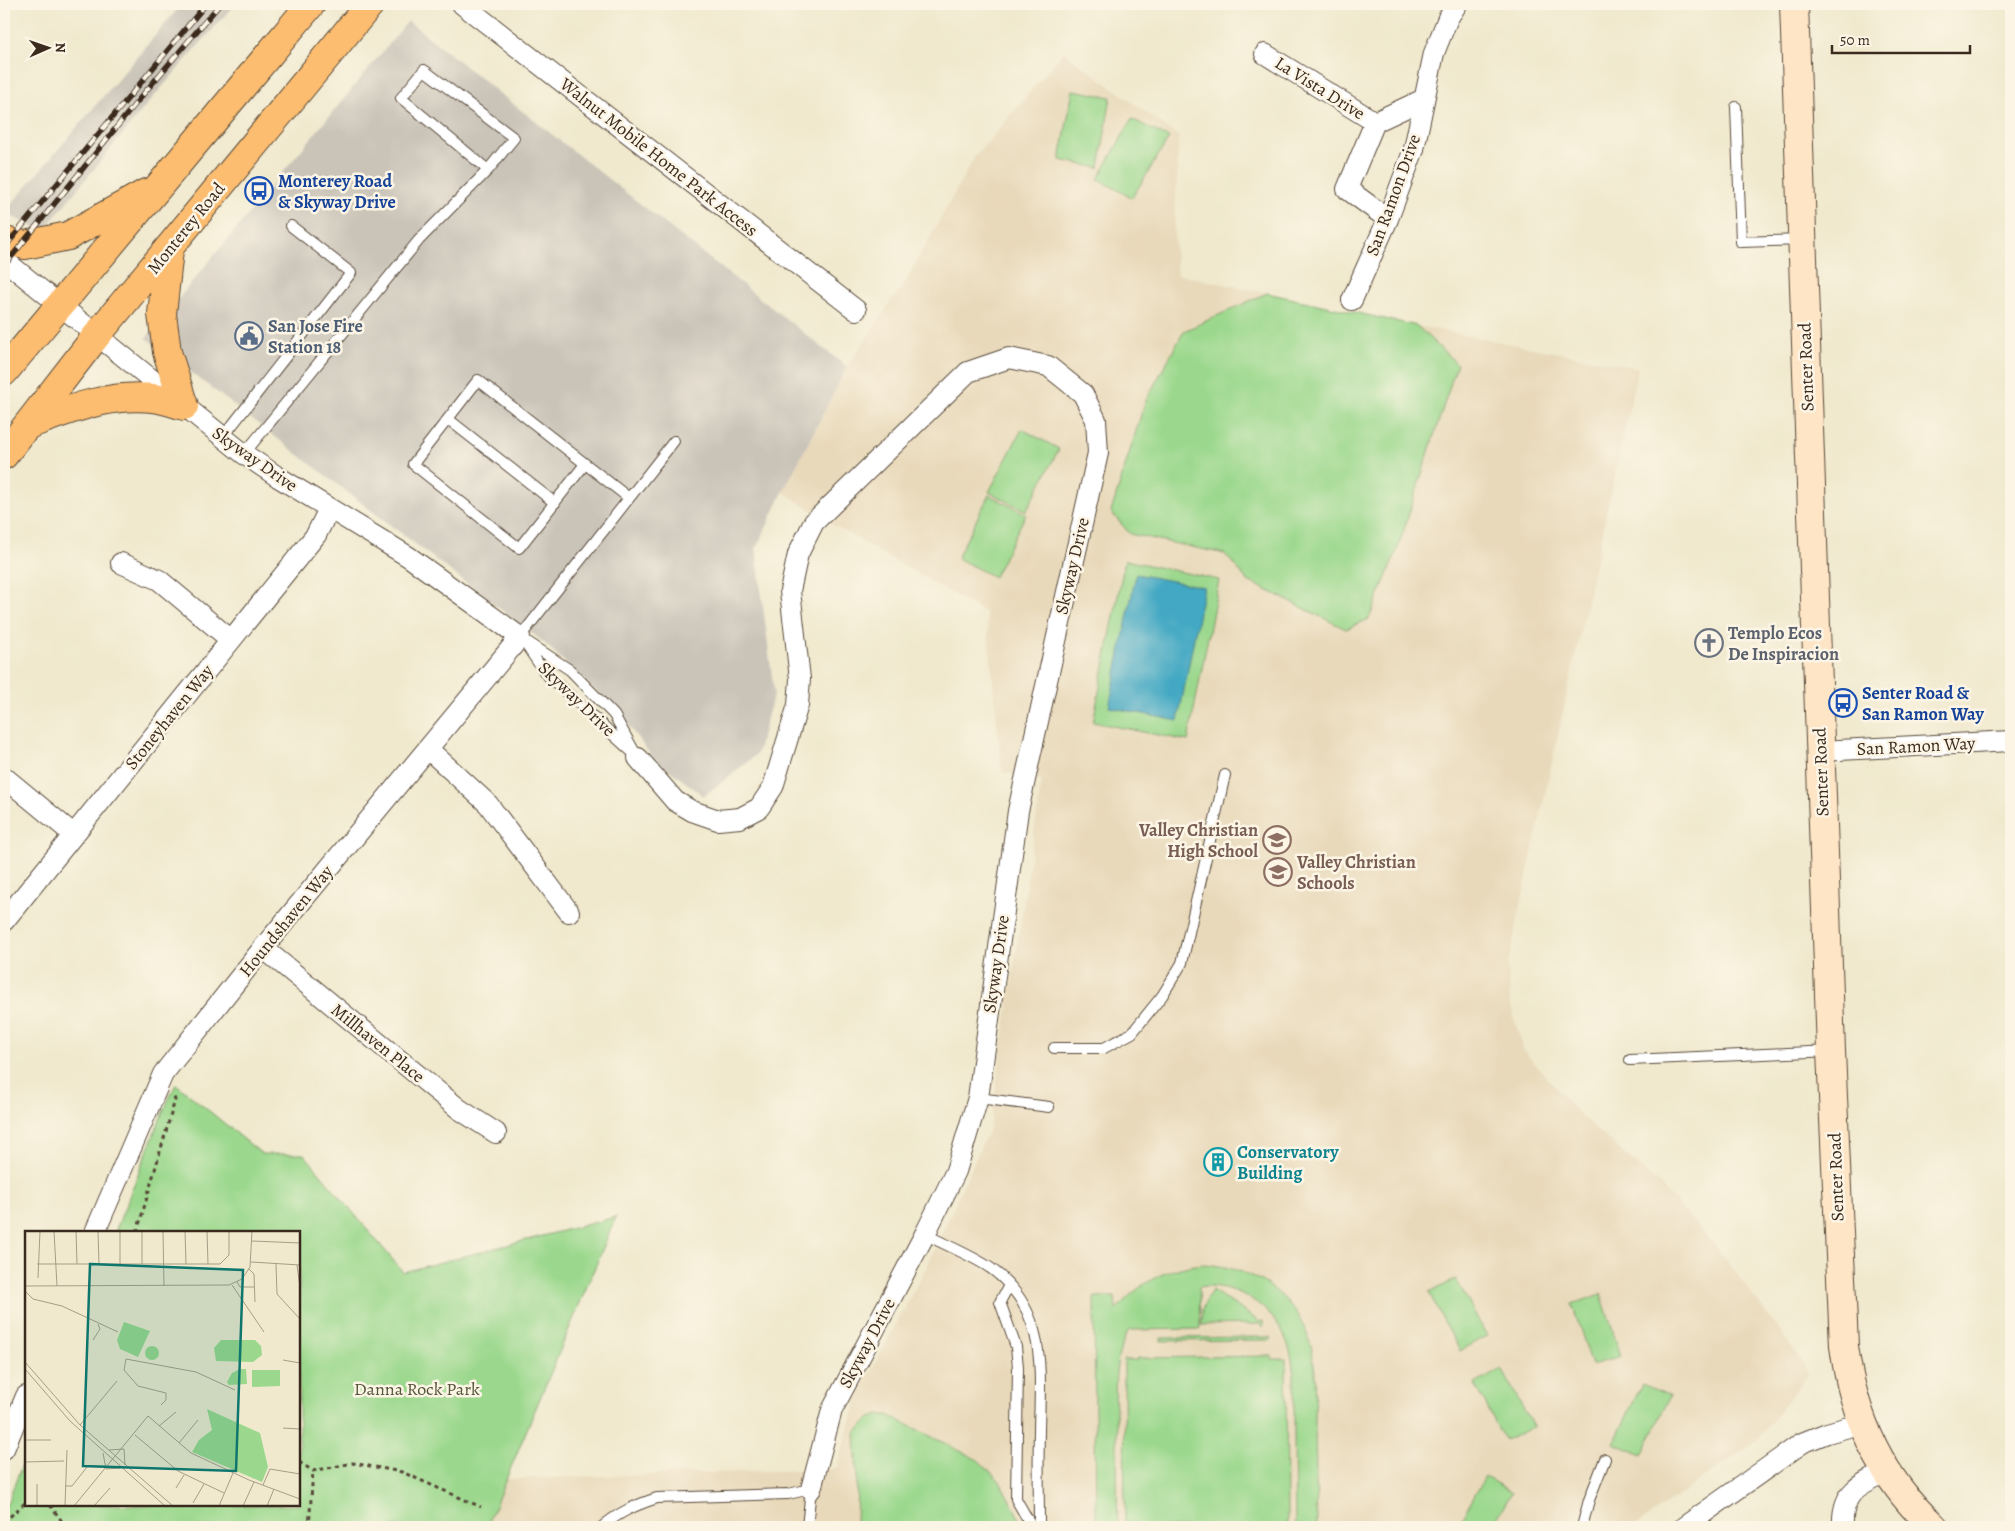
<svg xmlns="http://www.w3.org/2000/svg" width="2015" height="1531" font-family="Alegreya,serif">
	<rect width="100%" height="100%" fill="#fcf5e5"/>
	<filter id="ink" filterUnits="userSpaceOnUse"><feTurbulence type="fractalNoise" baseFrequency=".02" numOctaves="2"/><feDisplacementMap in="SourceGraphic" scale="10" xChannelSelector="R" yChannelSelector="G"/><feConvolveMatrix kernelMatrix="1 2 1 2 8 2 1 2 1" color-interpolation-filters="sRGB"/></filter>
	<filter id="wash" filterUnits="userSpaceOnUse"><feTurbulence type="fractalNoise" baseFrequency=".0096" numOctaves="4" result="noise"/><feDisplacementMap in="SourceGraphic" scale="20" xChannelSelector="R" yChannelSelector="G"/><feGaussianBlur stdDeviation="1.12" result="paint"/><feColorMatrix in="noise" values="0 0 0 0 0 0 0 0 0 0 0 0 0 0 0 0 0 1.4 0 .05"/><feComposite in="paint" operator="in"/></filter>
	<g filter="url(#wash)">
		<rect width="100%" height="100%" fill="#f0e9ce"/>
		<path fill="#e8d9ba" d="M1064 52 1179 137 1174 233 1177 274 1417 326 1638 368 1508 964 1510 1002 1523 1050 1576 1111 1662 1187 1717 1248 1797 1354 1808 1375 1757 1440 1635 1527H486L506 1479 836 1469 859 1393 924 1272 990 1127 1042 780 1002 772 986 613 835 526 783 492 847 367 907 279 974 158Z"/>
		<path fill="#c9c3b8" d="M182 4H235L148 103 43 231 4 213Z
			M408 21 847 367 783 492 756 549 774 693 757 754 704 796 653 758 617 711 542 641 146 338Z"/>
		<path fill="#9bd88d" stroke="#6b8156" d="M1073 90 1111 97 1099 168 1060 160Z
			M1132 119 1169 138 1132 198 1098 179Z
			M1267 293 1417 326 1457 364 1398 548 1369 619 1346 629 1248 581 1225 554 1130 534 1111 512 1145 402 1184 331Z
			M1022 429 1059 449 1026 511 989 492Z
			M989 495 1026 514 994 577 957 558Z
			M1125 560 1219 580 1188 741 1093 722Z
			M176 1084 262 1154H304L403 1272 616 1217 486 1527H4V1511L26 1455V1505H299V1232H115L164 1109Z
			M1203 1264C1258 1268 1304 1300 1313 1356 1317 1378 1315 1402 1315 1425 1316 1459 1316 1493 1317 1527H1295C1295 1490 1294 1453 1294 1417 1294 1394 1296 1370 1289 1348 1282 1324 1263 1303 1240 1293 1227 1288 1213 1284 1199 1287L1200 1329 1129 1330C1110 1360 1116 1401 1117 1435 1117 1466 1117 1496 1118 1527H1096L1094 1297H1115L1116 1310C1140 1282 1166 1268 1203 1264Z
			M1456 1279 1487 1336 1460 1351 1429 1293Z
			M1212 1290 1260 1322H1263L1264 1326 1262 1327 1259 1324 1201 1325 1202 1309Z
			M1601 1294 1621 1356 1592 1365 1572 1304Z
			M1270 1337V1340L1161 1341V1338Z
			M1272 1356V1359H1286L1287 1527H1125L1124 1360H1137L1138 1358Z
			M1502 1369 1533 1427 1505 1441 1475 1384Z
			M1642 1384 1670 1396 1642 1455 1614 1443Z
			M879 1415H888L978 1460 999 1480 1024 1527H856L857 1477 855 1433 870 1418Z
			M1485 1477 1512 1492 1492 1527H1457Z"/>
		<path fill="#43a8c3" stroke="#3f6970" d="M1136 574 1204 587 1178 721 1109 707Z"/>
	</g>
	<g filter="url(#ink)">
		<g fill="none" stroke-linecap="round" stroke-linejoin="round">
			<defs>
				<path id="service" d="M1736 107 1741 242 1801 240
					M448 419 555 503
					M223 437 351 273 291 226
					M244 454 419 240 488 170 514 138 424 70 401 98 488 170
					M585 464 519 548 413 464 478 380 629 498
					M520 637 674 441
					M520 637 570 670 614 715 638 758
					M524 642 545 673 631 751
					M1054 1048H1104L1132 1033 1162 996 1182 963 1225 775
					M1630 1060 1831 1051
					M978 1098 1049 1107
					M925 1234C945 1245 976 1257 993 1270 1048 1312 1040 1370 1039 1431 1038 1463 1039 1495 1039 1527
					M1009 1285 1000 1302 1016 1347 1018 1367 1016 1499 1032 1527
					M602 1527C619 1512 636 1505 657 1498L788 1494 811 1489 807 1527
					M1582 1527 1589 1500 1605 1459"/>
				<path id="minor" d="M462 4 856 310
					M1265 54 1375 122 1424 99
					M1375 122 1347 189 1388 219
					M4 260 244 454 278 477 409 557 520 637 263 948 163 1074 95 1232
					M1352 300 1388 219 1414 149 1434 53 1448 18 1457 4
					M121 563 159 580 231 640
					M428 749 488 804 569 912
					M1820 751 2011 741
					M638 758 675 801 692 811 718 820 740 818 759 808 773 787 798 705 800 679 790 591 798 554 814 522 968 372 1009 358 1048 366 1083 394 1096 420 1098 453 1018 811 978 1098 956 1171 925 1234 832 1410 811 1489
					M4 777 73 834
					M4 921 316 535 329 509
					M263 948 459 1109 496 1133
					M4 1449 26 1396
					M1684 1527 1802 1443 1827 1433 1863 1423
					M1843 1527C1841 1492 1859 1484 1887 1472"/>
				<path id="secondary" d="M1794 4 1831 1051 1844 1346C1853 1416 1881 1479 1934 1527"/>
				<path id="primary" d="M4 241 25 245 68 236 146 193
					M169 250 162 314 167 352 184 406
					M4 372 311 4
					M28 425C68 410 109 393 153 398 163 399 174 403 184 406
					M4 455 97 335 370 4"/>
			</defs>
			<use href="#service" stroke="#564738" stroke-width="12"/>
			<use href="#minor" stroke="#564738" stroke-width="22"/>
			<use href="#secondary" stroke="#564738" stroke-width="30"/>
			<use href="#primary" stroke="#564738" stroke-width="30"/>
			<path stroke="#564738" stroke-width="3" stroke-dasharray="4 4" stroke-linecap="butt" d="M137 1232 175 1100 174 1097
				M299 1462 313 1471 353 1463 402 1472 481 1507
				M50 1505 66 1527
				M4 1522 26 1502
				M309 1527 313 1471
				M1881 1527 1882 1523"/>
			<use href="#service" stroke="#fff" stroke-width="10"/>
			<use href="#minor" stroke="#fff" stroke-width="20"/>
			<use href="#secondary" stroke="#fee5c5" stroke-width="28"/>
			<use href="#primary" stroke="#fcbd6f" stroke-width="28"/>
			<defs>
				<path id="rail" d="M4 248 206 4
					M4 266 145 92 220 4"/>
			</defs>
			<use href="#rail" stroke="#3b2a1e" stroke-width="5.5"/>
			<use href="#rail" stroke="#fcf5e5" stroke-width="4" stroke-dasharray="11" stroke-linecap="butt"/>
		</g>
	</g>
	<defs>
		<symbol id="bus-ring" viewBox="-11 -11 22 22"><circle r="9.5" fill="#fcf5e5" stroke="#1a4fb4" stroke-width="1.5"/><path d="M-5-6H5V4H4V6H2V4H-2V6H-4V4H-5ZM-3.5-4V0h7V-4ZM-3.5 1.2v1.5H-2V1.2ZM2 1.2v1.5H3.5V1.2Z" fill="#1a4fb4"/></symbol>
		<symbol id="civic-ring" viewBox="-11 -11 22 22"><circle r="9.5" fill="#fcf5e5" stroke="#5c6f8a" stroke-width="1.5"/><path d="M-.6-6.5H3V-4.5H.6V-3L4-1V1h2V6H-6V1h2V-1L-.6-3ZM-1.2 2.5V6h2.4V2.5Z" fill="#5c6f8a"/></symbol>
		<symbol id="church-ring" viewBox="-11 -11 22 22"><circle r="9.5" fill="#fcf5e5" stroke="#6b7280" stroke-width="1.5"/><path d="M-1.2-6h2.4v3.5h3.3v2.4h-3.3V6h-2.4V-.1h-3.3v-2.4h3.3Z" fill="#6b7280"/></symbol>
		<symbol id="school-ring" viewBox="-11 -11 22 22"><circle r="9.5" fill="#fcf5e5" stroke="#8d6e63" stroke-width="1.5"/><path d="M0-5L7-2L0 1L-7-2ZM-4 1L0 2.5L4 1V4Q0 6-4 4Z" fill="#8d6e63"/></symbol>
		<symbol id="building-ring" viewBox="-11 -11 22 22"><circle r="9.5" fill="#fcf5e5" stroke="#0f9aa8" stroke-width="1.5"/><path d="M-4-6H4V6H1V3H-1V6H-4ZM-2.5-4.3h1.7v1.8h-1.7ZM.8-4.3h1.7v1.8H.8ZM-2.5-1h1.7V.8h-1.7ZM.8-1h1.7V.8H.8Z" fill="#0f9aa8"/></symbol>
	</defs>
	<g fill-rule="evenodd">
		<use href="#bus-ring" x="243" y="175" width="32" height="32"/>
		<use href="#civic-ring" x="233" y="320" width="32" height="32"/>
		<use href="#church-ring" x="1693" y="627" width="32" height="32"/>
		<use href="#bus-ring" x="1827" y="687" width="32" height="32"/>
		<use href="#school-ring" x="1261" y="824" width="32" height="32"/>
		<use href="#school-ring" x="1262" y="856" width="32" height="32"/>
		<use href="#building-ring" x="1202" y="1146" width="32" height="32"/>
	</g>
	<g text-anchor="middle" stroke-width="5" stroke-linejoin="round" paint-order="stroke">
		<g font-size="18" fill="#3b2a1e" stroke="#fcf5e5">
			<text transform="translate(1320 88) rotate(32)" y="6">La Vista Drive</text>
			<text transform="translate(659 157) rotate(38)" y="6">Walnut Mobile Home Park Access</text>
			<text transform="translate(1393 195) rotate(-70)" y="6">San Ramon Drive</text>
			<text transform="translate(186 228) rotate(-51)" y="6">Monterey Road</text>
			<text transform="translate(1806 367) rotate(-92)" y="6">Senter Road</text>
			<text transform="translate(255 459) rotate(35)" y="6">Skyway Drive</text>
			<text transform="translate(1072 566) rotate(-77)" y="6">Skyway Drive</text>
			<text transform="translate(577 699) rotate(44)" y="6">Skyway Drive</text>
			<text transform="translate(169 717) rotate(-51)" y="6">Stoneyhaven Way</text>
			<text transform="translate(1916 746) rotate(-3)" y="6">San Ramon Way</text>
			<text transform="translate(1821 772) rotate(-92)" y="6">Senter Road</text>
			<text transform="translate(286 921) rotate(-51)" y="6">Houndshaven Way</text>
			<text transform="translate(996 964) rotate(-82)" y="6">Skyway Drive</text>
			<text transform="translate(378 1043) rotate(39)" y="6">Millhaven Place</text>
			<text transform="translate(1836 1177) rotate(-92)" y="6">Senter Road</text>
			<text transform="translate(867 1343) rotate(-62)" y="6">Skyway Drive</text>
		</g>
		<g font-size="18" font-weight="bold" fill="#164399" stroke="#fcf5e5" text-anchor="start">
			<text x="278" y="187">Monterey Road<tspan x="278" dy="21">&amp; Skyway Drive</tspan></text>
			<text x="1862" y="699">Senter Road &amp;<tspan x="1862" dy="21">San Ramon Way</tspan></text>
		</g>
		<g font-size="18" font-weight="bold" fill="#4e5e75" stroke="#fcf5e5" text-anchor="start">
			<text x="268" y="332">San Jose Fire<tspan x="268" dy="21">Station 18</tspan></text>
		</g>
		<g font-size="18" font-weight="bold" fill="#5b616d" stroke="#fcf5e5" text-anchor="start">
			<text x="1728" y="639">Templo Ecos<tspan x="1728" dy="21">De Inspiracion</tspan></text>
		</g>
		<g font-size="18" font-weight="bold" fill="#785e54" stroke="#fcf5e5" text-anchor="end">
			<text x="1258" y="836">Valley Christian<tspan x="1258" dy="21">High School</tspan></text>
			<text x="1297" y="868" text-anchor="start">Valley Christian<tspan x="1297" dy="21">Schools</tspan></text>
		</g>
		<g font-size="18" font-weight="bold" fill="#0d838f" stroke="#fcf5e5" text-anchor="start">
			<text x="1237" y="1158">Conservatory<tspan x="1237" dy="21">Building</tspan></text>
		</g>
		<g font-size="18" fill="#53563a" stroke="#fcf5e5">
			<text x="417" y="1395">Danna Rock Park</text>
		</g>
	</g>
	<g transform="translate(25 1231)">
		<rect width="275" height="275" fill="#f0e9ce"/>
		<path d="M99 91 125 100 113 126 95 118 92 109ZM196 109H230L236 115 237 124 228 131 191 130 189 117ZM120 122a7 7 0 1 1 14 0a7 7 0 1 1-14 0ZM215 138H221L222 153 204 154 202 151 207 142ZM227 139H255V155L227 156ZM182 178 235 202 243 236 237 251 167 221 174 209 187 199Z" fill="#9bd88d"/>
		<path fill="none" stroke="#a89d88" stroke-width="1" d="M29 0 32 55M51 0 52 33M73 0 74 33M95 0V33M117 0V33M138 0 139 55M160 0 161 33M182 0 183 33M227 10 275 12M226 31 275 34M12 33H195L204 24V0M251 33 252 63 275 88M272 34 275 56M224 38 229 43 230 71M13 47 15 0M212 51 215 56H229M207 54 239 101M0 55 204 54 217 48 225 36 227 0M0 60 8 68 37 75 93 101M68 109 75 98 73 93M258 129 275 132M0 131 55 194 148 275M0 138 45 190 140 275M136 174 141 169V162L113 155 99 139 101 128 171 141 210 159M55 194 92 150M134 195 151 181M258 197 275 198M110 204 153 240 199 262M0 209H26M154 212 173 189M84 219 99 218 100 234M78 222 81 238 95 237M0 231 39 230M12 253V275M238 254 245 238 275 243M40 255H47L62 236M151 257 159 244M168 272 179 253M40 275 42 219M49 275 123 185 166 222 224 249 275 268M69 275 85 257M194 275 208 242M218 275 229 251M242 275 249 258"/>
		<path fill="#0f766e" fill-opacity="0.15" stroke="#0f766e" stroke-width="2.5" d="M65 33 218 39 211 240 58 235Z"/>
		<rect width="275" height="275" fill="none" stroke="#3b2a1e" stroke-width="2.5"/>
	</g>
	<rect width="2015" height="1531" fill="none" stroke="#fcf5e5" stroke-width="20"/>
	<g transform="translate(48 48) rotate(88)" stroke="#fcf5e5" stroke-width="4" paint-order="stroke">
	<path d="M0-4L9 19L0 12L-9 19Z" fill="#3b2a1e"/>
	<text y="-8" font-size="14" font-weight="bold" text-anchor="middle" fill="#3b2a1e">N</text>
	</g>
	<path d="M1832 45v8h138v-8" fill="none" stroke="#3b2a1e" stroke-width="2.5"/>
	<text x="1840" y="45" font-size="15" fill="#3b2a1e" stroke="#fcf5e5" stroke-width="4" paint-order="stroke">50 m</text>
</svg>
